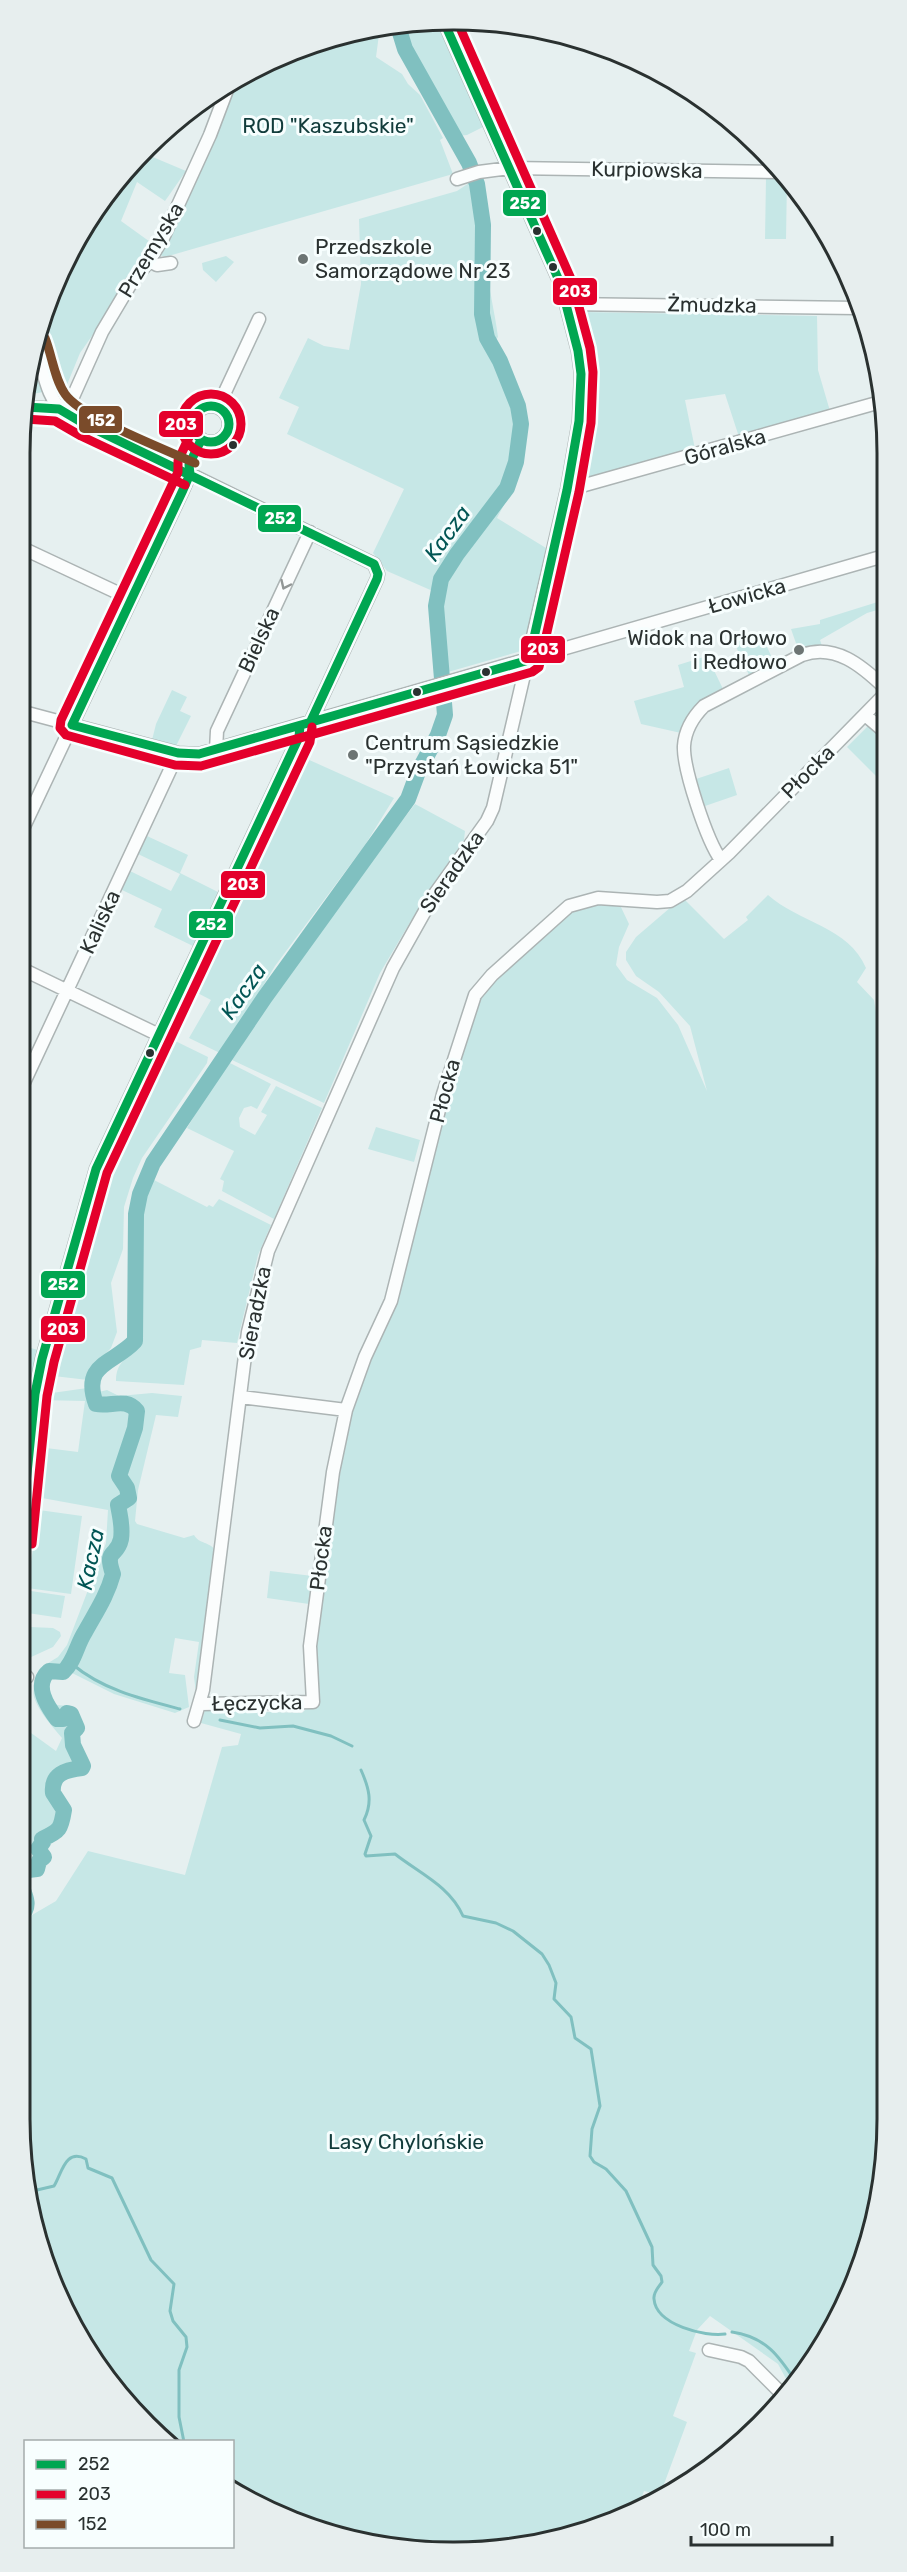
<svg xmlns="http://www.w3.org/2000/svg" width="907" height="2572" font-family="Rubik,sans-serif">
	<rect width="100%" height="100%" fill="#e6f0f0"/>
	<path fill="#c6e7e6" d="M436 22 483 127 467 135 458 136 404 38 401 23Z
		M380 27 376 57 402 74 408 84 420 95 443 138 440 140 453 174 165 257 160 255 198 176 238 77 314 43Z
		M152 144 148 155 186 171 165 201 137 182 121 221 153 244 98 333H94L80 353 64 392 66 394 61 397 48 346 40 326 64 262 109 190Z
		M766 178 787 179 786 239H765Z
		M469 183 473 200 479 273 487 267C489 291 495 313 498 337L496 340C505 361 517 382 523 404 534 441 515 485 497 518L546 548 526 644 521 651 434 676 432 606 435 592 387 571 373 553 404 489 287 434 299 407 279 398 308 338 324 346 349 350 361 284 359 219 457 191Z
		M226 256 234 262 216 282 203 270 202 263Z
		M578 312 817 316 818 370 830 411 739 437 725 394 685 400 695 449 579 482 592 373Z
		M31 366 43 392 27 395Z
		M884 408V448L873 411Z
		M884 600V608L867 613 820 640 822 646 798 649 791 629 820 624V620Z
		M760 632 774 662 749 675 733 640Z
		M707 656 723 689C702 700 688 709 681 733L641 724 634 701 684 687 678 665Z
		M172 690 187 697 180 711 191 716 176 746 152 740 156 724Z
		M869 725 884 738 885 770 880 780 847 747Z
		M296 754 394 798 365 845 275 966 222 1054 189 1038 211 1000 186 987Z
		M729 768 737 795 705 806 696 779Z
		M415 804 465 831 464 840 428 892 380 973 324 1103 232 1060 243 1044 241 1038 247 1029 253 1026 285 974Z
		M147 836 188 855 180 873 220 893 195 947 154 927 162 909 122 890 130 871 171 891 180 874 138 854Z
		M768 895C798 922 849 927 866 968L857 982 874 1000 881 1042 883 1099 875 1256 877 1293 886 1353 887 2118 873 2230 814 2360 791 2388 778 2364 710 2316 697 2330 689 2351 696 2353 673 2416 687 2422 660 2495 644 2491 639 2505 565 2538 482 2552 397 2549 261 2508 233 2490 232 2442 167 2441 127 2405 52 2284 28 2203 20 2119V1922L56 1901 88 1851 185 1875 222 1747 238 1745 241 1734 201 1723 205 1710 302 1713 313 1702 314 1649 346 1433 350 1413 368 1360 478 996 563 914 582 904 619 903 629 924 619 947 616 965 627 980 657 998 678 1025 707 1091 690 1026 659 992 636 976 626 960V952L636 937 671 907 685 900 724 939 748 920 746 917Z
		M163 1035 208 1057 207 1063 142 1158 133 1178 124 1207 123 1249 111 1283 117 1332 111 1348 92 1368 88 1380 45 1375 104 1163Z
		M230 1063 271 1084 257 1109 251 1106 244 1108 239 1118 240 1127 255 1135 267 1115 261 1112 276 1086 322 1108 274 1219 222 1191 224 1181 220 1179 234 1151 187 1128 218 1077Z
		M376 1127 420 1140 414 1162 368 1149Z
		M152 1179 207 1207 209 1205 213 1207 219 1199 271 1225 258 1255 237 1343 202 1340 201 1347 190 1350 184 1385 116 1381C116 1357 133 1359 139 1339 141 1335 138 1301 138 1294 137 1280 140 1266 141 1252 142 1223 142 1207 152 1179Z
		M20 1345 38 1350 28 1386H20Z
		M87 1388 86 1397H98L99 1392 107 1390 119 1396 152 1393 182 1396 178 1417 156 1415 138 1490 135 1521 137 1524 184 1538 194 1535C199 1544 209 1541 216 1551L197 1701 194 1677 199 1642 175 1638 169 1673 185 1675 189 1707 175 1713 114 1694 72 1673 52 1677 46 1691 57 1705 69 1706C83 1715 76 1725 77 1738 78 1748 84 1758 86 1768L83 1771H73L59 1775C50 1790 51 1796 61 1809L53 1831 46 1832 37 1845 32 1867 20 1868V1828L26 1814 20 1811V1725L56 1751 62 1738C53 1727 38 1711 34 1697 32 1688 37 1676 40 1668L58 1657 67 1645 106 1543 108 1510 31 1496 38 1447 78 1452 85 1401 40 1400 45 1394Z
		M39 1510 82 1516 71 1594 27 1588Z
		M270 1571 313 1576 309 1604 267 1598Z
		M24 1590 65 1596 61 1618 21 1612Z
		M30 1627 53 1628 60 1632 61 1636 53 1647 29 1658 25 1654 27 1632Z"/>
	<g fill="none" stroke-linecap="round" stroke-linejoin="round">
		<path stroke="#80c0c0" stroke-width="3" d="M72 1664C103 1690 141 1699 180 1709
			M220 1720 260 1728 293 1726 331 1736 352 1746
			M361 1770C369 1788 373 1802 364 1820L371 1836 365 1854 366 1856 395 1854C419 1873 450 1886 463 1916L496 1923 513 1931 542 1954 549 1965 556 1983 554 1999 571 2017 575 2038 591 2049 600 2106 592 2129 590 2156 594 2162 606 2169 626 2191 652 2247 653 2265 661 2276 662 2282C659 2287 653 2292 654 2299 656 2325 705 2337 725 2334
			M26 2182 37 2190 54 2186C62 2173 65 2148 86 2159L88 2168 112 2178 151 2260 174 2284 170 2311 173 2321 186 2337 187 2347 179 2370V2417L184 2442
			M732 2332C766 2337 779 2356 796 2382"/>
		<path stroke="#80c0c0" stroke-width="16" d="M20 1871 37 1869 39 1861 44 1857 38 1849 43 1842 42 1839C60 1831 61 1829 64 1810L53 1793C51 1774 65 1770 82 1768L83 1766 73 1745 72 1733 77 1728 71 1714 67 1713 63 1719H57C47 1706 33 1685 49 1671L63 1672C75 1661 76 1646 85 1632 96 1612 107 1596 113 1574 104 1548 117 1558 121 1539 123 1526 120 1517 118 1505L129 1498 127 1488 119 1476 135 1428 137 1411C126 1397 111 1407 96 1404 81 1363 114 1364 135 1341L136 1214 140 1194 153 1163 265 997 408 799 418 772 438 735 445 715 436 606 441 579 457 554 507 488 516 462 521 424 518 406 500 361 487 338 482 314 483 225 477 184 469 163 405 49 397 23
			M20 1883C25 1895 32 1907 20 1916"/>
		<defs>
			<path id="minor" d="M457 179 479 172 510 168 783 172
				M149 261 157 265 171 263
				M567 304 857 308
				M34 342C44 365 44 397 65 413L374 564 378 574 377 579 310 723
				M193 424a18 18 0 1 1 36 0a18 18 0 1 1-36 0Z
				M26 407 59 409
				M218 407 259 319
				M59 409 72 399 102 332 130 285 149 261 163 238 210 135 230 82
				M567 490 884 401
				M20 547 131 599
				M20 711 178 753 199 754 884 556
				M865 715 884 731
				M216 750 217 731 310 532
				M20 835 183 490 190 474 189 465 201 440
				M721 860C707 841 683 769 684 746 685 730 693 717 704 706L802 655C835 643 862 666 884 687
				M20 968 159 1035
				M20 1091 178 753
				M20 1393 35 1394
				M241 1397 346 1410
				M20 1543 35 1394 42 1359 96 1169 299 737 300 726
				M20 1675 27 1677
				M201 1704 313 1702 310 1646 333 1472 346 1410 365 1357 391 1301 443 1094 475 995 492 975 569 906 598 898 657 902 670 901 687 891 729 853 884 695
				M194 1721 203 1690 248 1332 268 1251 393 968 434 895 487 821 493 808 567 490 579 421 581 374 578 351 561 285 444 22
				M709 2350 741 2357 749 2361 784 2396"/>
		</defs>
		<use href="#minor" stroke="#acb4b4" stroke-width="15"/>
		<use href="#minor" stroke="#fbfdfd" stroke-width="12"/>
		<defs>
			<path id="bus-1" d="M193 424a18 18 0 1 1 36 0a18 18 0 1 1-36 0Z
				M26 407 59 409 86 425 374 564 378 574 377 579 310 723
				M201 440 189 465 190 474 183 490 72 725 178 753 199 754 529 660 567 490 579 421 581 374 578 351 561 285 444 22
				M20 1543 35 1394 42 1359 96 1169 299 737 300 726"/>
			<path id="bus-2" d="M181 424a30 30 0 1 1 60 0a30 30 0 1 1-60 0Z
				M25 419 55 421 81 436 185 485
				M190 435 178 461V472L172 485 61 720 60 728 66 735 175 765 201 766 532 672 539 667 579 492 591 423 593 372 590 348 572 281 457 21
				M32 1544 47 1396 54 1362 107 1173 310 742 312 727"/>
			<path id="bus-3" d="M45 338C52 355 54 378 65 394 80 417 167 450 195 463"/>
		</defs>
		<use href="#bus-1" stroke="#f7fefe" stroke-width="14"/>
		<use href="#bus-2" stroke="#f7fefe" stroke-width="14"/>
		<use href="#bus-3" stroke="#f7fefe" stroke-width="14"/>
		<use href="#bus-1" stroke="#00a651" stroke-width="9"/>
		<use href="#bus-2" stroke="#e4002b" stroke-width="9"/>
		<use href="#bus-3" stroke="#7a4b2a" stroke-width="9"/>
	</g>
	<defs><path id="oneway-chevron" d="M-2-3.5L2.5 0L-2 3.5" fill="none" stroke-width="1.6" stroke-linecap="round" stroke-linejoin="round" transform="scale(1.5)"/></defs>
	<use stroke="#929796" href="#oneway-chevron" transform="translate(285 585) rotate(115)"/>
	<g fill="#2a3130" stroke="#f7fefe" stroke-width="2">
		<circle cx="537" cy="231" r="5"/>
		<circle cx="553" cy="267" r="5"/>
		<circle cx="233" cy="445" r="5"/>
		<circle cx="486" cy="672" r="5"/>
		<circle cx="417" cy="692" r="5"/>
		<circle cx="150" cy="1053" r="5"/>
	</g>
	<g fill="#6c7473" stroke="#f7fefe" stroke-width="2">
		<circle cx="303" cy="259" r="6"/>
		<circle cx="799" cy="650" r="6"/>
		<circle cx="353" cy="755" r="6"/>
	</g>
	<g text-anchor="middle" stroke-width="6" stroke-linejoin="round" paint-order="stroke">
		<g font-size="21" fill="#113c3b" stroke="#f7fefe">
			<text x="328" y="133">ROD "Kaszubskie"</text>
			<text x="406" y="2149">Lasy Chylońskie</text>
		</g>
		<g font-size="21" fill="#2a3130" stroke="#f7fefe">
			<text transform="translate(647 170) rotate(1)" y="7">Kurpiowska</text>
			<text transform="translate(151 250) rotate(-59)" y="7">Przemyska</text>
			<text transform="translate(712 305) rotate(1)" y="7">Żmudzka</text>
			<text transform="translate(725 447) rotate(-16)" y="7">Góralska</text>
			<text transform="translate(747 596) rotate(-16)" y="7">Łowicka</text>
			<text transform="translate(259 640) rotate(-65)" y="7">Bielska</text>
			<text transform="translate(808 772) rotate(-45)" y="7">Płocka</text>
			<text transform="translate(452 872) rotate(-55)" y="7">Sieradzka</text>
			<text transform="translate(100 922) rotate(-65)" y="7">Kaliska</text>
			<text transform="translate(445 1091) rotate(-75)" y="7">Płocka</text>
			<text transform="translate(255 1313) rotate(-79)" y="7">Sieradzka</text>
			<text transform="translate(321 1558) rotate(-83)" y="7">Płocka</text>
			<text transform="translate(257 1703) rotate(-1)" y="7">Łęczycka</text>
		</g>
		<g font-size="21" fill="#2a3130" stroke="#f7fefe" text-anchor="start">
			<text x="315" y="254">Przedszkole<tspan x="315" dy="24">Samorządowe Nr 23</tspan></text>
			<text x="787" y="645" text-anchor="end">Widok na Orłowo<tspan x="787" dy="24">i Redłowo</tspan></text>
			<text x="365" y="750">Centrum Sąsiedzkie<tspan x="365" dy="24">"Przystań Łowicka 51"</tspan></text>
		</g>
		<g font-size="22" font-style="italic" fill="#015554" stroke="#f7fefe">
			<text transform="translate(447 533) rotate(-54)" y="8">Kacza</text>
			<text transform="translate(243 991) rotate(-55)" y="8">Kacza</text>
			<text transform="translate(90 1559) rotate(-78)" y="8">Kacza</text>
		</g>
	</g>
	<path d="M0 0H907V2572H0ZM453 30H454A423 423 0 0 1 877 453V2119A423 423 0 0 1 454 2542H453A423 423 0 0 1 30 2119V453A423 423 0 0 1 453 30Z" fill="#e7eeee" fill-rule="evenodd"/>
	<path fill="none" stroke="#2a3130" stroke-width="3" d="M453 30H454A423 423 0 0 1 877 453V2119A423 423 0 0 1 454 2542H453A423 423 0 0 1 30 2119V453A423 423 0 0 1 453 30Z"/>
	<g stroke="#f7fefe" stroke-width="2">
		<rect x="502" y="189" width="45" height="28" rx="6" fill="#00a651"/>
		<rect x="552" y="277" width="46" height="29" rx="6" fill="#e4002b"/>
		<rect x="78" y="405" width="45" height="29" rx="6" fill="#7a4b2a"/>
		<rect x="158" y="410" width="46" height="28" rx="6" fill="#e4002b"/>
		<rect x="257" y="504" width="45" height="29" rx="6" fill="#00a651"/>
		<rect x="520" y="635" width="46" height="29" rx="6" fill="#e4002b"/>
		<rect x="220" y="870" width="46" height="29" rx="6" fill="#e4002b"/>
		<rect x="188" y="910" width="46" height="29" rx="6" fill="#00a651"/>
		<rect x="40" y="1270" width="46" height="29" rx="6" fill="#00a651"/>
		<rect x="40" y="1315" width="46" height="28" rx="6" fill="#e4002b"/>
	</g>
	<g font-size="16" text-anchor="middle" font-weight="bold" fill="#fff">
		<text x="525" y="209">252</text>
		<text x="575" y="297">203</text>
		<text x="101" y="426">152</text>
		<text x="181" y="430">203</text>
		<text x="280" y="524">252</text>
		<text x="543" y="655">203</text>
		<text x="243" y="890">203</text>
		<text x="211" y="930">252</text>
		<text x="63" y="1290">252</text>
		<text x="63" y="1335">203</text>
	</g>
	<rect x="24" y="2440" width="210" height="108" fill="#f7fefe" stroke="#a5acac" stroke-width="1.5"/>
	<rect x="36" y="2460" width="30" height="9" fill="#00a651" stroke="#a5acac" stroke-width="1.5"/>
	<text x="78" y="2470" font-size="18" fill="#2a3130">252</text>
	<rect x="36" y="2490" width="30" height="9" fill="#e4002b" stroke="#a5acac" stroke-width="1.5"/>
	<text x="78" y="2500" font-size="18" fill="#2a3130">203</text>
	<rect x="36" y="2520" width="30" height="9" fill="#7a4b2a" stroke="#a5acac" stroke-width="1.5"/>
	<text x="78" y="2530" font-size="18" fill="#2a3130">152</text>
	<path d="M691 2536v9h141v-9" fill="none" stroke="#2a3130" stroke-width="3"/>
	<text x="700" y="2536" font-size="18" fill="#2a3130" stroke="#f7fefe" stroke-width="4.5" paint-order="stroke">100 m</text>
</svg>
